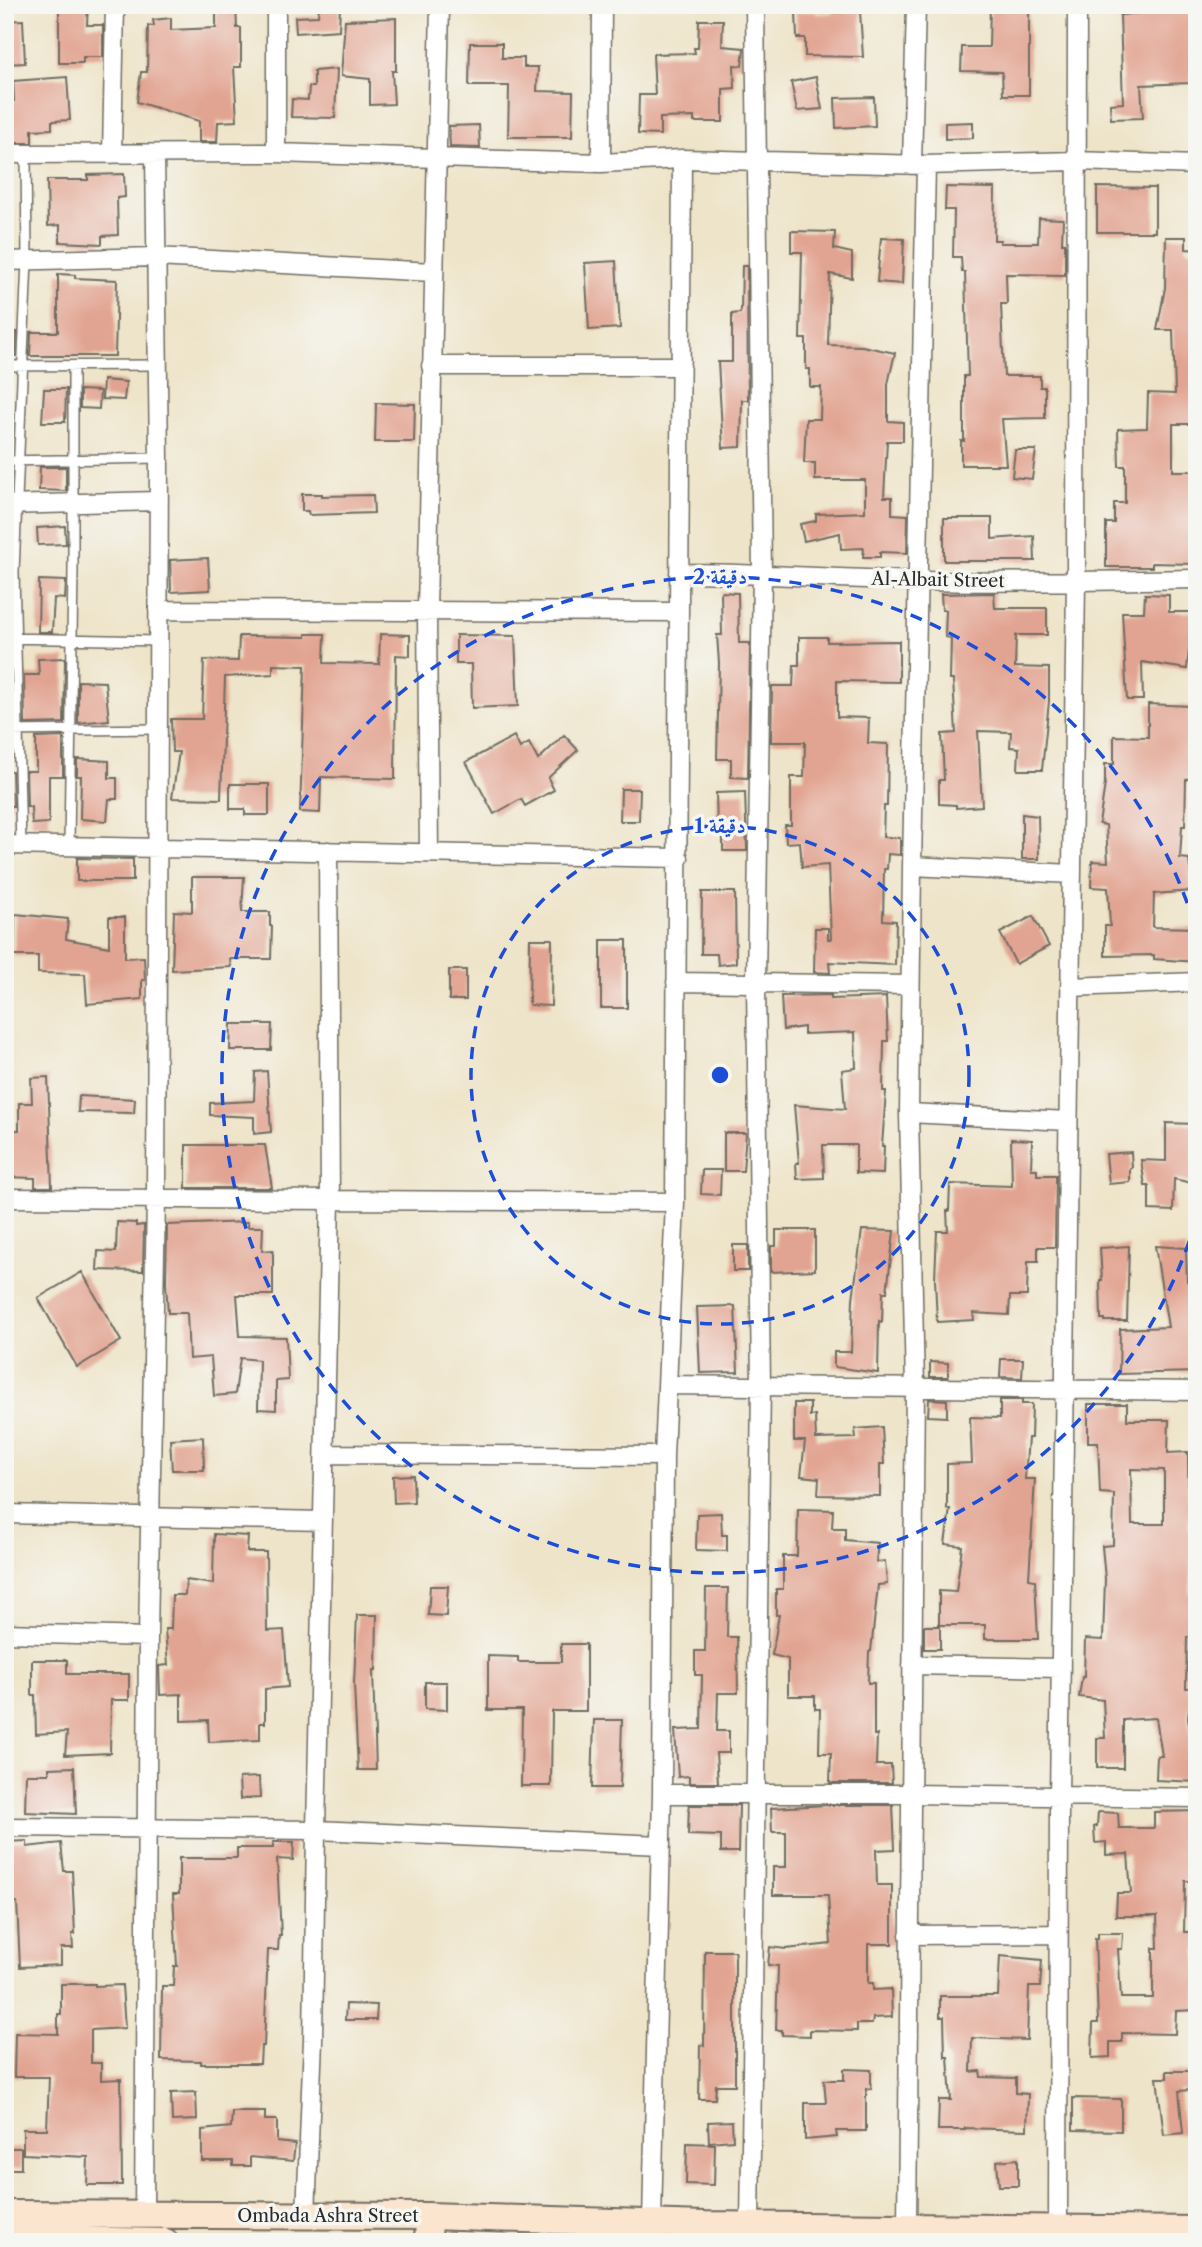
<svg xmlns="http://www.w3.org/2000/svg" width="1202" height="2247" font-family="'Libre Caslon Text',Amiri,serif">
	<rect width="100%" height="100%" fill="#f6f6f2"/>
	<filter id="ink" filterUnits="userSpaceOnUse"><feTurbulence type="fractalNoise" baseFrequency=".0143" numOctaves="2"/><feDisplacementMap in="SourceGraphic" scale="14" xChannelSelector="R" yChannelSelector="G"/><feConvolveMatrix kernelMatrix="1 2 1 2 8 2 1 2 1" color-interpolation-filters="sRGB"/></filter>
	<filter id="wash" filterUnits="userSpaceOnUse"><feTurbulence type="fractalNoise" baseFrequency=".00686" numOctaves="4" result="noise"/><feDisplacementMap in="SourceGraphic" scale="28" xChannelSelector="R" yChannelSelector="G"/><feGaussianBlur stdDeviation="1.57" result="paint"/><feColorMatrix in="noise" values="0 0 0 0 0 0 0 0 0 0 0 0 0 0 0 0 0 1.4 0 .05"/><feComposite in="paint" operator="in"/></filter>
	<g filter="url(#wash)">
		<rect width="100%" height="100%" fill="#eee4c9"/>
		<g id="blocks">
			<path fill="#e2a492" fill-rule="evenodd" d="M59 5H88L87 25H103V57H83V63H59Z
				M216 5H236L237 28H241V67H234L237 121 218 122 217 142H199V121L137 102 141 72H147L148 26H154L153 20 171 18V30L216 28Z
				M990 5H1029V95H1003L1002 72 961 71 962 47H989Z
				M1179 5 1195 6 1191 83 1141 85 1143 118 1111 119 1110 104 1123 103 1120 15 1152 12V6Z
				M319 6H340L339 30 296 33 295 17 318 16Z
				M816 11V14L860 11 863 57 805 56V38H797L796 12Z
				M396 18V71H392L394 104 370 105V79L341 76 345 20Z
				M23 20 25 63 5 64V21Z
				M699 20H723L722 46 744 48 742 66 734 65 735 88 723 89V122H694V117L660 118V135L638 134 639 95H655L653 54 695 53 694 48H698Z
				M470 43H502V58H524V67H538L537 91 573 92 572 137H508L509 86H469Z
				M337 69 335 118 291 117 292 99 308 100 309 87H314V71Z
				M67 77 70 120 52 121V129L32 130V143H5V101H14L13 81Z
				M816 77 822 109 797 111 791 82Z
				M874 97 875 126 836 128 835 98Z
				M973 122V138L945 139V123Z
				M479 125 480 148 450 147 449 126Z
				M124 174 125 197 117 198 118 235 102 236V244L60 242V225L48 226 47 180H88V175Z
				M946 187 995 188 994 240H1000V243H1038L1039 218 1063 219 1062 243H1065V275L1006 274 1007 304H1001L1004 376H1040V387H1045V418L1002 419 1006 465H961V441H964V376H968L965 272H962L961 257H953L954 210H945Z
				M1097 187 1155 188V232H1097Z
				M791 231 835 232 834 249 852 253V278L830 274 828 345 862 346 895 353 888 384V421L903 422V441H887L884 497H892V514L908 515 907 553 880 552V557H863L864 548 841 549 840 533 804 541 800 524 816 521V514L865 512V480H815V463H804L806 419H820L821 387H810V369H806V339H800L802 252H791Z
				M1166 237H1186V249L1197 250V424H1173V471H1197V547H1194V564L1152 563V567H1106V523H1114V503H1125V466H1119L1118 429 1147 428 1148 393 1175 394 1173 330H1157L1165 288Z
				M881 238 904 239 902 284 877 282Z
				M616 261 620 328 589 330 585 263Z
				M742 266H747L748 400H742L741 447 723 448 718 362H732V314L740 313 741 310Z
				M58 274 75 275V278L117 280 115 356H30L31 332H58Z
				M5 332H17L16 356 5 355Z
				M103 380 126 382 124 400 102 399Z
				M44 389H66L65 422H42Z
				M80 390 100 391 99 409 80 408Z
				M376 403 415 404 414 442H375Z
				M1015 450H1036L1032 479 1012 477Z
				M40 467H66V491L39 490Z
				M302 494H322V496L373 495 374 513 309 515 308 511H302Z
				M944 518H992V539L1034 536 1035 561H944Z
				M65 526 66 544 38 545 37 528Z
				M208 558 210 590 171 592 170 560Z
				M39 580 66 581 65 599 54 598 52 632H38Z
				M721 592 738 593 739 643H750L748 778 731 777V759H717L719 663 717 635H722Z
				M994 593 995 608H1047V635H1016L1015 667 1049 668V701L1042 770H1018L1019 748 1010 747 1011 732 978 731 982 806 956 808V805L939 804V780H944L942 734 956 733 953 680H950L951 638 945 637 946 610H942L941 594Z
				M1145 594 1169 595V612H1197V639H1190L1187 669 1142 662 1143 700H1127L1122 612H1144Z
				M306 634H325L324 663 379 664 380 634 410 635V656L396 655 395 779 321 777 320 813 300 812 305 666 273 665V674L225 677 221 799 172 798 179 752H172L171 719H202L204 660 238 661 239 636 306 637Z
				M456 635 515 636 518 706 472 708 471 664H456Z
				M799 637H827V642L899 641V682L837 681V717L869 718 868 743 888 744 887 806H884L883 837 900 838V855L888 854 887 869H884L883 920 896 921 895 965 829 962 830 973 814 972 815 928H828V939H831L828 865 802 867 800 842 786 843 785 825H791V777H804L805 742H771L772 686H793L794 665H799Z
				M65 658 64 723 25 724 24 675H39L38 659Z
				M5 675H10L11 724H5Z
				M78 681 105 682 109 720 78 723Z
				M1148 704 1190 706V737H1194L1195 778 1186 779 1185 826H1182L1180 858 1189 859 1192 891 1154 894 1153 927 1197 928V962L1154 959V955L1105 956V926H1110L1108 888 1091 887 1092 861 1108 862 1106 825 1099 824 1105 784V764H1114V736L1148 737Z
				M564 735 578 750 548 778 554 790 525 806 521 799 494 814 466 762 514 736 520 748 529 743 538 760Z
				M63 737V776H49V823L32 824 31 807H27L26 771H36V738Z
				M77 759 109 761V778H117V799H109L107 821 80 819 81 776H77Z
				M5 770 12 771 13 806H5Z
				M230 784H269V815H245V809H230Z
				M621 789H640L639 821H620Z
				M745 792 747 851H723V827H717L716 793Z
				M1022 814 1038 816 1039 859H1022Z
				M77 858 133 859V881H77Z
				M192 877H244L242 912H270V926H272L271 959H230L231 967 172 970 174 911 192 912Z
				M702 892H735L736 963 718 965 717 954H701Z
				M15 914 68 919 66 939 109 947V917H125V958L144 957 145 980H142V999L87 1004 85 974 38 973V956H14Z
				M1033 916 1049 946 1016 964 1000 933Z
				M530 939H552L551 1006 529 1005Z
				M601 940H627V1008H601Z
				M449 970H466V1000H449Z
				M831 995V999L886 997 888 1041H884L883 1091H886L882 1146H884L883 1174 856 1173V1145H823L824 1178 797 1179 796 1163H799L794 1105 845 1109 842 1070 856 1068 855 1032 804 1034V1027L783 1030 781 996Z
				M231 1024H272L271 1050H230Z
				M267 1071 271 1132 254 1134V1117L210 1115V1103L254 1101 255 1072Z
				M48 1077 52 1187H35V1178L5 1177V1147H10V1130H19V1103H32L31 1078Z
				M79 1096 135 1099 134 1113 78 1112Z
				M1166 1123 1195 1124 1194 1173 1192 1183 1174 1179 1173 1211 1149 1210V1186H1145L1141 1160 1166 1161Z
				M724 1133H746L743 1171H724Z
				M1011 1139 1032 1140 1031 1169H1037V1175H1056L1055 1247H1038V1261H1028L1027 1296H1010L1009 1315 973 1313 974 1320 937 1322 935 1279 937 1231H948L947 1211H949L950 1184 1012 1186Z
				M186 1145H265L272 1188H186Z
				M1131 1152 1132 1168 1130 1169V1182L1109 1184 1106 1154Z
				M702 1170H721L720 1195 701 1194Z
				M117 1222 136 1223V1226L144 1225 143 1271 97 1270 98 1251 116 1252Z
				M248 1222V1227H263L262 1251 273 1250V1295H237L240 1336 286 1337 288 1380 276 1381V1410L258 1409 259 1360 240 1358 235 1394 214 1396 211 1357 189 1359 187 1313H168L166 1283 167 1225Z
				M776 1230H815V1270L771 1272V1246H776Z
				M862 1230 894 1231 887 1292H883L882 1322 879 1321 878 1373 834 1367V1352H851L853 1299Z
				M733 1245H748V1271H733Z
				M1129 1246 1127 1321H1105V1319H1101L1100 1280H1102L1100 1248Z
				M1155 1246 1186 1248 1187 1281H1197V1372L1119 1374 1120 1329 1168 1327Z
				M82 1272 121 1341 77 1367 38 1298Z
				M735 1306 738 1372 700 1373 697 1307Z
				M1001 1359H1023L1022 1378 1000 1377Z
				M930 1362 948 1363V1377H930Z
				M929 1399 947 1400V1417L928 1416Z
				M1000 1400H1022V1404H1032L1031 1438H1028L1025 1479H1035L1029 1579 1035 1580 1038 1639H985V1625H939V1591L956 1592 962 1546 945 1544 950 1509H947V1464L972 1463 970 1417 1000 1418Z
				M794 1403H810V1416H815L816 1439 856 1438 855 1429 882 1427 884 1464H880V1496L818 1495 819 1478 801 1476 805 1441H794Z
				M1088 1404H1127V1420H1169L1168 1453 1188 1452 1189 1529H1191V1547H1193L1190 1594H1197V1637H1187L1186 1688H1192L1188 1717 1197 1782 1156 1780 1157 1756H1162L1156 1718 1123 1720V1768H1097V1738H1105L1103 1700 1079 1697 1082 1677H1084L1085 1639 1103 1640 1105 1579 1102 1546 1113 1545 1114 1494 1100 1493 1098 1442H1088ZM1131 1469 1164 1470V1524H1132Z
				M203 1437 204 1470H172L170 1439Z
				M413 1475 414 1502 394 1503 393 1476Z
				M798 1509 833 1510 832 1528H845V1540L878 1543 876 1562 885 1561 887 1584 878 1585 871 1651 869 1652 868 1683H874V1735H877L876 1765H891L892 1783H830L831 1753H819L820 1709H815V1696H788V1659L772 1655 779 1615H776V1589H783V1556H797Z
				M721 1513 722 1535H727V1551L696 1550 697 1514Z
				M214 1534 248 1536 247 1552H266L267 1631 284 1630 288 1687 265 1689V1723H260V1740L209 1742 208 1720 181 1721V1694L160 1695 159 1666 168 1665 165 1629H171L172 1595H185L186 1580 213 1584Z
				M430 1586H448L446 1616 428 1615Z
				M706 1588H728L727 1637H737L738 1693H718L717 1731H729V1753H716L718 1783H689V1776L678 1777 675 1730 701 1729 702 1675H695V1651H705Z
				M357 1615H377L376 1670H373L376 1770H358L354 1684Z
				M924 1626H940V1649H924Z
				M561 1644H586V1711H552L551 1786H521L522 1710H488V1656L518 1657V1662H561Z
				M32 1660H67V1674H129V1700H111L110 1753 65 1755 67 1732 36 1734 35 1695H32Z
				M425 1682H447V1710L425 1709Z
				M594 1720H622L620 1788H592Z
				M74 1767 76 1814 25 1812 26 1774H49V1768Z
				M259 1777 260 1798 240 1799 239 1778Z
				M689 1805H739L738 1852H721V1836L688 1835Z
				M828 1805H893L895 1849 876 1850 877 1885H892V1944H868V1983H873V1990L891 1989 892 2017 873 2018 872 2024H857V2031L810 2030V2036L782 2035V2030H776L778 1966 768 1965 770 1947 786 1949 831 1944 828 1895H773V1867H786V1832H772L771 1808Z
				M1197 1811V1881H1185L1184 1932H1197V2010L1176 2011 1175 2034 1122 2033V2042H1110V2057L1092 2058 1093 2023H1098L1095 1938 1098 1939V1933H1123L1122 1949H1118L1121 1998H1153V1948H1158L1157 1916H1116L1117 1893H1131L1128 1854 1106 1855V1842L1095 1843 1094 1827 1097 1826 1098 1812 1118 1813 1119 1828H1154V1812Z
				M27 1841V1847L61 1843 64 1871H72L75 1934H72L73 1948H61V1965L20 1967 17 1902 7 1903 5 1842Z
				M273 1842H294L293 1860 277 1859 281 1935H279L278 1950H268L264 2046H261L260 2064H201V2061L161 2060 162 1986H173L174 1966H177L173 1894H179V1858H237V1848H273Z
				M705 1951H735V2085H716L715 2099H699L700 2045 704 2046Z
				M1000 1956 1042 1960 1040 1987H1029L1027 2040 972 2038 971 2072 980 2071 981 2077 1016 2078V2093L1028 2094 1027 2130 965 2128V2130H938L939 2100H951L948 2057H945L944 2017H940V1996H998Z
				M61 1984H95V1986L122 1985 125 2028 91 2030V2063H101V2080L121 2079 122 2185H87L88 2157 23 2154V2129H47L49 2077H14L15 2033 58 2034V2014H61Z
				M346 2004 377 2005 376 2020H345Z
				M844 2069 871 2070V2089H866V2131H836L837 2137 805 2140V2103H826L824 2080H844Z
				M1167 2071H1189L1190 2090 1179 2091 1183 2133 1164 2135 1157 2078H1167Z
				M196 2092 197 2120 172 2121 171 2093Z
				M1073 2098 1121 2099V2131L1073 2130Z
				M232 2112H265V2120H277V2142L295 2144 293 2161 250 2157V2166H233V2161H202V2130L231 2127Z
				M732 2121 733 2140 709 2142 708 2122Z
				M687 2143 715 2144 714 2185 686 2184Z
				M5 2148H21V2169H5Z
				M1018 2159V2186H999L997 2161Z"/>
		</g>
	</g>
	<g filter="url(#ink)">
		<use href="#blocks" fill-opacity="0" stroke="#6f6c62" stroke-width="2"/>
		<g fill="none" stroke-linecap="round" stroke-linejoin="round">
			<defs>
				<path id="service" d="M5 366 158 365
					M5 461 159 458
					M5 638 158 641
					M5 731 157 729
					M21 846 14 572 27 260 26 154
					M69 846 73 570V366"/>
				<path id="minor" d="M276 5V153
					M5 154 276 153 601 163 682 159 926 165 1077 161 1197 165
					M112 154 115 5
					M601 163 602 5
					M912 165 916 5
					M5 261 156 257 433 272
					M431 366H681
					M5 505 158 501
					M679 573C759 573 839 579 919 581 1012 583 1104 581 1197 579
					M158 610 679 612
					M5 845 679 858
					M429 853 427 611 440 5
					M912 866 1072 874
					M676 982 910 985
					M1070 987 1197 982
					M909 1113 1068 1121
					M5 1198 675 1202
					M667 1385 1197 1391
					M325 1454 664 1456
					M5 1514 323 1521
					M5 1633 148 1637
					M912 1665 1061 1668
					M662 1794H909L1197 1798
					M5 1827 316 1830 661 1845
					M909 1935 1058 1934
					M144 2215 148 1637 156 1198 159 458 155 154
					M306 2215 313 2040 316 1830 330 1200 328 851
					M652 2222 662 1794 664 1456 675 1202 682 159
					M750 2226 761 1385 756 983 762 573 755 5
					M907 2227 915 1388 909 1113 912 866 926 165
					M1058 2229 1059 1797 1076 582 1077 5"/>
				<path id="secondary" d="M5 2214 429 2216 705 2225 1197 2230
					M5 2239 165 2242
					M428 2242 429 2216"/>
			</defs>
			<use href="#service" stroke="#6f6c62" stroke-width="12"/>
			<use href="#minor" stroke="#6f6c62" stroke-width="21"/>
			<use href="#secondary" stroke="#6f6c62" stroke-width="30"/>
			<use href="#service" stroke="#fff" stroke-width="9"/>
			<use href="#minor" stroke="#fff" stroke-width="18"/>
			<use href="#secondary" stroke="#fce5cf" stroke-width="26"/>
		</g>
	</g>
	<g fill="none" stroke="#1d4ed8" stroke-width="3.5" stroke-dasharray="12 9">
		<circle cx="720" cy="1075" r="249"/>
		<path d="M1196 1221A498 498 0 1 1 1196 929"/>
	</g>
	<g text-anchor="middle" stroke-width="7" stroke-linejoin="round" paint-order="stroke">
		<g font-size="18" fill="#2b2b2b" stroke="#f6f6f2">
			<text transform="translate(938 580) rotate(1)" y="6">Al-Albait Street</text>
			<text x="328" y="2222">Ombada Ashra Street</text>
		</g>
	</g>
	<circle cx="720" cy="1075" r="10" fill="#1d4ed8" stroke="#f6f6f2" stroke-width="3.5"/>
	<g font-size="21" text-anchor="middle" font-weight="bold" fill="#1d4ed8" stroke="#f6f6f2" stroke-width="7" stroke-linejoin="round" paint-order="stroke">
		<text x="720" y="584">2 دقيقة</text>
		<text x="720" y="833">1 دقيقة</text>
	</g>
	<rect width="1202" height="2247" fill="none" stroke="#f6f6f2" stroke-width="28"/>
</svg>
